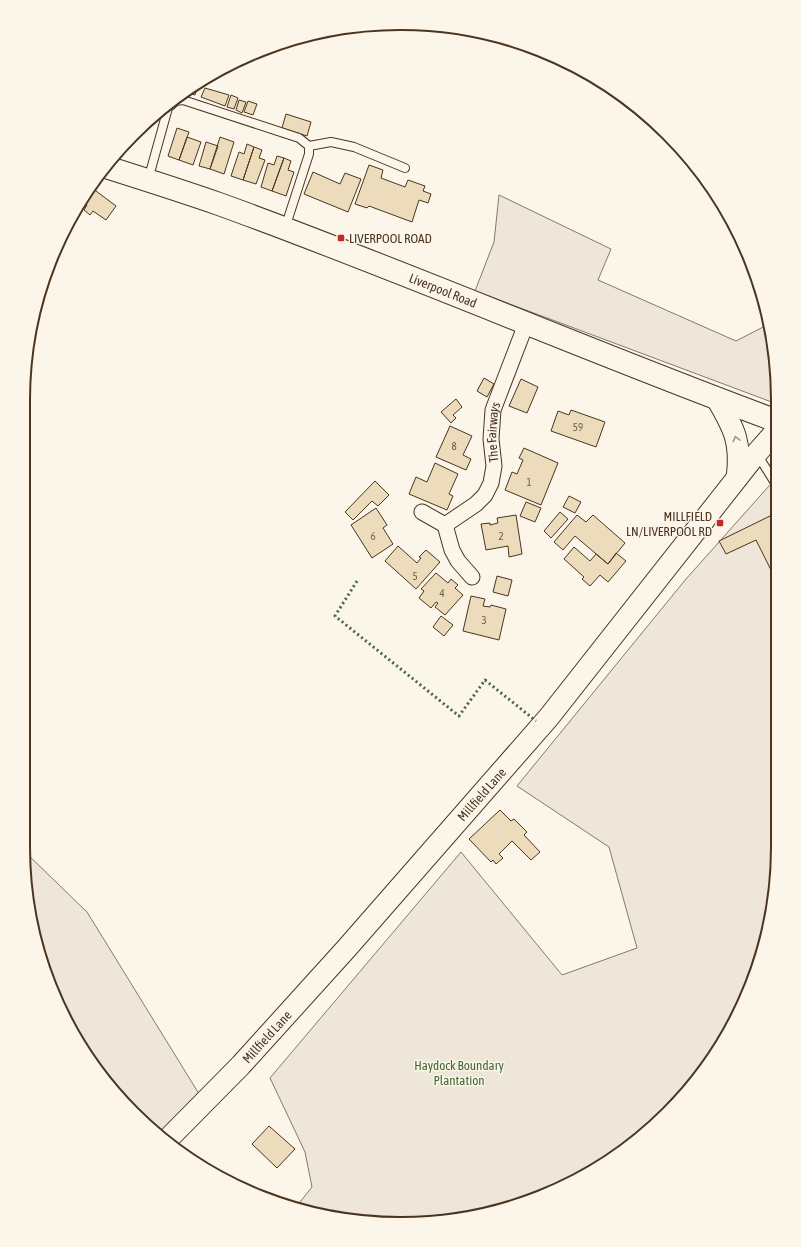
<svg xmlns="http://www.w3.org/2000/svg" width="801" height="1247" font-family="'Asap Condensed',sans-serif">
	<rect width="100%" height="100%" fill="#fbf6e9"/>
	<path fill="#ede6d9" stroke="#887966" d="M499 195 611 249 598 280 736 341 769 324 777 376V404L475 291 494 242Z
		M777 477 775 896 749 991 684 1095 610 1161 498 1211 376 1223 296 1207 312 1187 305 1152 270 1078 461 852 562 975 637 948 609 847 517 786 686 579Z
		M24 851 87 912 204 1102 165 1140 87 1056 43 968Z"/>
	<path fill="#ecdcbc" stroke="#4a3520" d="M197 84 198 85 195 95 185 92Z
		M205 88 229 95 225 106 201 97Z
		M231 95 238 98 234 109 227 107Z
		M239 100 246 102 242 113 236 110Z
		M248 101 257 104 253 115 244 112Z
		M286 114 311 122 307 136 282 128Z
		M177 128 189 132 179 160 168 156Z
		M187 137 201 142 193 165 179 160Z
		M220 137 234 142 224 174 210 169Z
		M206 142 218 146 210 169 199 166Z
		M247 144 254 147 243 180 231 176 239 152 244 154Z
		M254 147 262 150 259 158 265 160 256 184 243 180Z
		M277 156 284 158 272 191 261 187 268 163 274 165Z
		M284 158 291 161 288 170 294 172 286 196 272 191Z
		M369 165 383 170 381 178 405 187 408 180 425 186 423 191 431 194 428 203 419 200 412 222 369 206 367 208 355 204Z
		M313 172 340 184 345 173 361 179 348 212 304 194Z
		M92 188 116 206 106 220 93 211 90 215 84 210 87 205 83 202Z
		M484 378 494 384 487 397 477 391Z
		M521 379 538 387 527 413 509 406Z
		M456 399 462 407 453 415 456 418 451 423 441 412Z
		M571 410 605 422 596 447 551 431 558 411 569 415Z
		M450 426 472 436 463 455 471 459 466 470 436 457Z
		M524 448 558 463 541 505 505 490 512 472 517 474 523 460 519 458Z
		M435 463 458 474 449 494 453 496 447 510 409 494 416 477 427 482Z
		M375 481 389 495 378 506 372 501 353 520 345 512Z
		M569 496 581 502 575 513 563 507Z
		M526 502 541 508 535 522 520 516Z
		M376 508 387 525 383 528 393 544 372 558 351 525Z
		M560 512 568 519 551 538 544 531Z
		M516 515 522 554 509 557 508 546 486 550 481 524 490 523V525L498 523 497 518Z
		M577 515 586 522 593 515 625 543 608 564 575 536 563 550 554 542Z
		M770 516 776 529V572L773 574 756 540 726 554 719 541Z
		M398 546 417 563 421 558 419 557 426 550 440 562 416 589 385 561Z
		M574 547 590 561 596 554 608 564 616 553 626 561 608 582 600 575 590 586 582 579 584 577 564 559Z
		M436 573 448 583 451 579 458 585 455 588 463 595 445 615 435 607 438 603 436 602 431 608 419 598 424 591 421 589Z
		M497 576 512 580 508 596 493 592Z
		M471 596 485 599 483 606 490 607 491 605 506 609 499 640 463 631Z
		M441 616 453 625 444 636 433 627Z
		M500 810 511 821 514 819 527 832 524 835 540 852 531 860 512 841 499 854 503 858 496 864 493 860 491 862 469 839Z
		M269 1126 295 1149 277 1168 252 1144Z"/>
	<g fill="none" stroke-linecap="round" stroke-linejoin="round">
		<defs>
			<path id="lane" d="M309 146 331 142 354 147 405 168
				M148 180 168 108 176 101 183 100 299 138 309 146V154L285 228
				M757 454 777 486"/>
			<g id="street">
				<path d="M422 512 445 525 452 550 458 561 472 577"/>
				<path id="s1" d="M445 525 476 504 485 495 491 483 494 466 491 439 493 410 526 324"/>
			</g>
			<g id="secondary">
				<path d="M717 399C734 428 742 443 737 478"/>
				<path id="s2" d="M166 1141 241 1065 346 949 549 717 756 454 777 430"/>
			</g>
			<g id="highway">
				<path id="s3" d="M106 167C144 179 182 191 219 204 407 272 590 352 777 421"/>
			</g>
		</defs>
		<use href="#lane" stroke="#4a3520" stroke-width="10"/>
		<use href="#street" stroke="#4a3520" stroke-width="17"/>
		<use href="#secondary" stroke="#4a3520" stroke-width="23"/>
		<use href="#highway" stroke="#4a3520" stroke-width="24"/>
		<use href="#lane" stroke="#fbf6e9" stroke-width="8"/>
		<use href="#street" stroke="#fbf6e9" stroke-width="15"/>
		<use href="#secondary" stroke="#fbf6e9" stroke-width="21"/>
		<use href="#highway" stroke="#fbf6e9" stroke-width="22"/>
		<path stroke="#436837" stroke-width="3" stroke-dasharray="2 3" stroke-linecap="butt" d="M357 581 335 616 459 716 485 680 536 721"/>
	</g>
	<defs><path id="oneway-chevron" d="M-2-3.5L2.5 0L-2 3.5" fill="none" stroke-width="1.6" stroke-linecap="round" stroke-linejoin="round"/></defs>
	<use stroke="#a29684" href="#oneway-chevron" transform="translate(736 439) rotate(-104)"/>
	<g fill="#c62828" stroke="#fbf6e9" stroke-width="1.5">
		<rect x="337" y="234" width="8" height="8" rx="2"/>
		<rect x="716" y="519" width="8" height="8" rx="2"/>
	</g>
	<g text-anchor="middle" stroke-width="3" stroke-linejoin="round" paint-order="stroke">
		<g font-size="11" fill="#725f47">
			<text x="578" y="431">59</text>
			<text x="454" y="450">8</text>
			<text x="529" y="486">1</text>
			<text x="373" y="540">6</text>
			<text x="501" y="540">2</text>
			<text x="415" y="580">5</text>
			<text x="442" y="597">4</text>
			<text x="484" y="624">3</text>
		</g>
		<g font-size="13" fill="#4a3520" stroke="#fbf6e9" text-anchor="start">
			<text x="349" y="243">LIVERPOOL ROAD</text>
			<text x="712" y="521" text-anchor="end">MILLFIELD<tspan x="712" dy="15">LN/LIVERPOOL RD</tspan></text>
		</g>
		<g font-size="13" fill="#4a3520" stroke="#fbf6e9">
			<text dy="5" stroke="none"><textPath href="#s3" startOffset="359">Liverpool Road</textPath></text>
			<text dy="5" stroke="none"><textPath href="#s1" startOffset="115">The Fairways</textPath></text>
			<text dy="5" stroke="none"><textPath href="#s2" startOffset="469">Millfield Lane</textPath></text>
			<text dy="5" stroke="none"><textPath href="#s2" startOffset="145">Millfield Lane</textPath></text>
		</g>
		<g font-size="13" fill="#436837" stroke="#fbf6e9">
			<text x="459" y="1070">Haydock Boundary<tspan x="459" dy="15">Plantation</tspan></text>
		</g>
	</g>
	<path d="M0 0H801V1247H0ZM400 30H401A370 370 0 0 1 771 400V847A370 370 0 0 1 401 1217H400A370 370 0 0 1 30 847V400A370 370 0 0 1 400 30Z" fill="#fbf6e9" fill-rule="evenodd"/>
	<path fill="none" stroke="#4a3520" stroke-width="2" d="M400 30H401A370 370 0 0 1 771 400V847A370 370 0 0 1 401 1217H400A370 370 0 0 1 30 847V400A370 370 0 0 1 400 30Z"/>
</svg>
